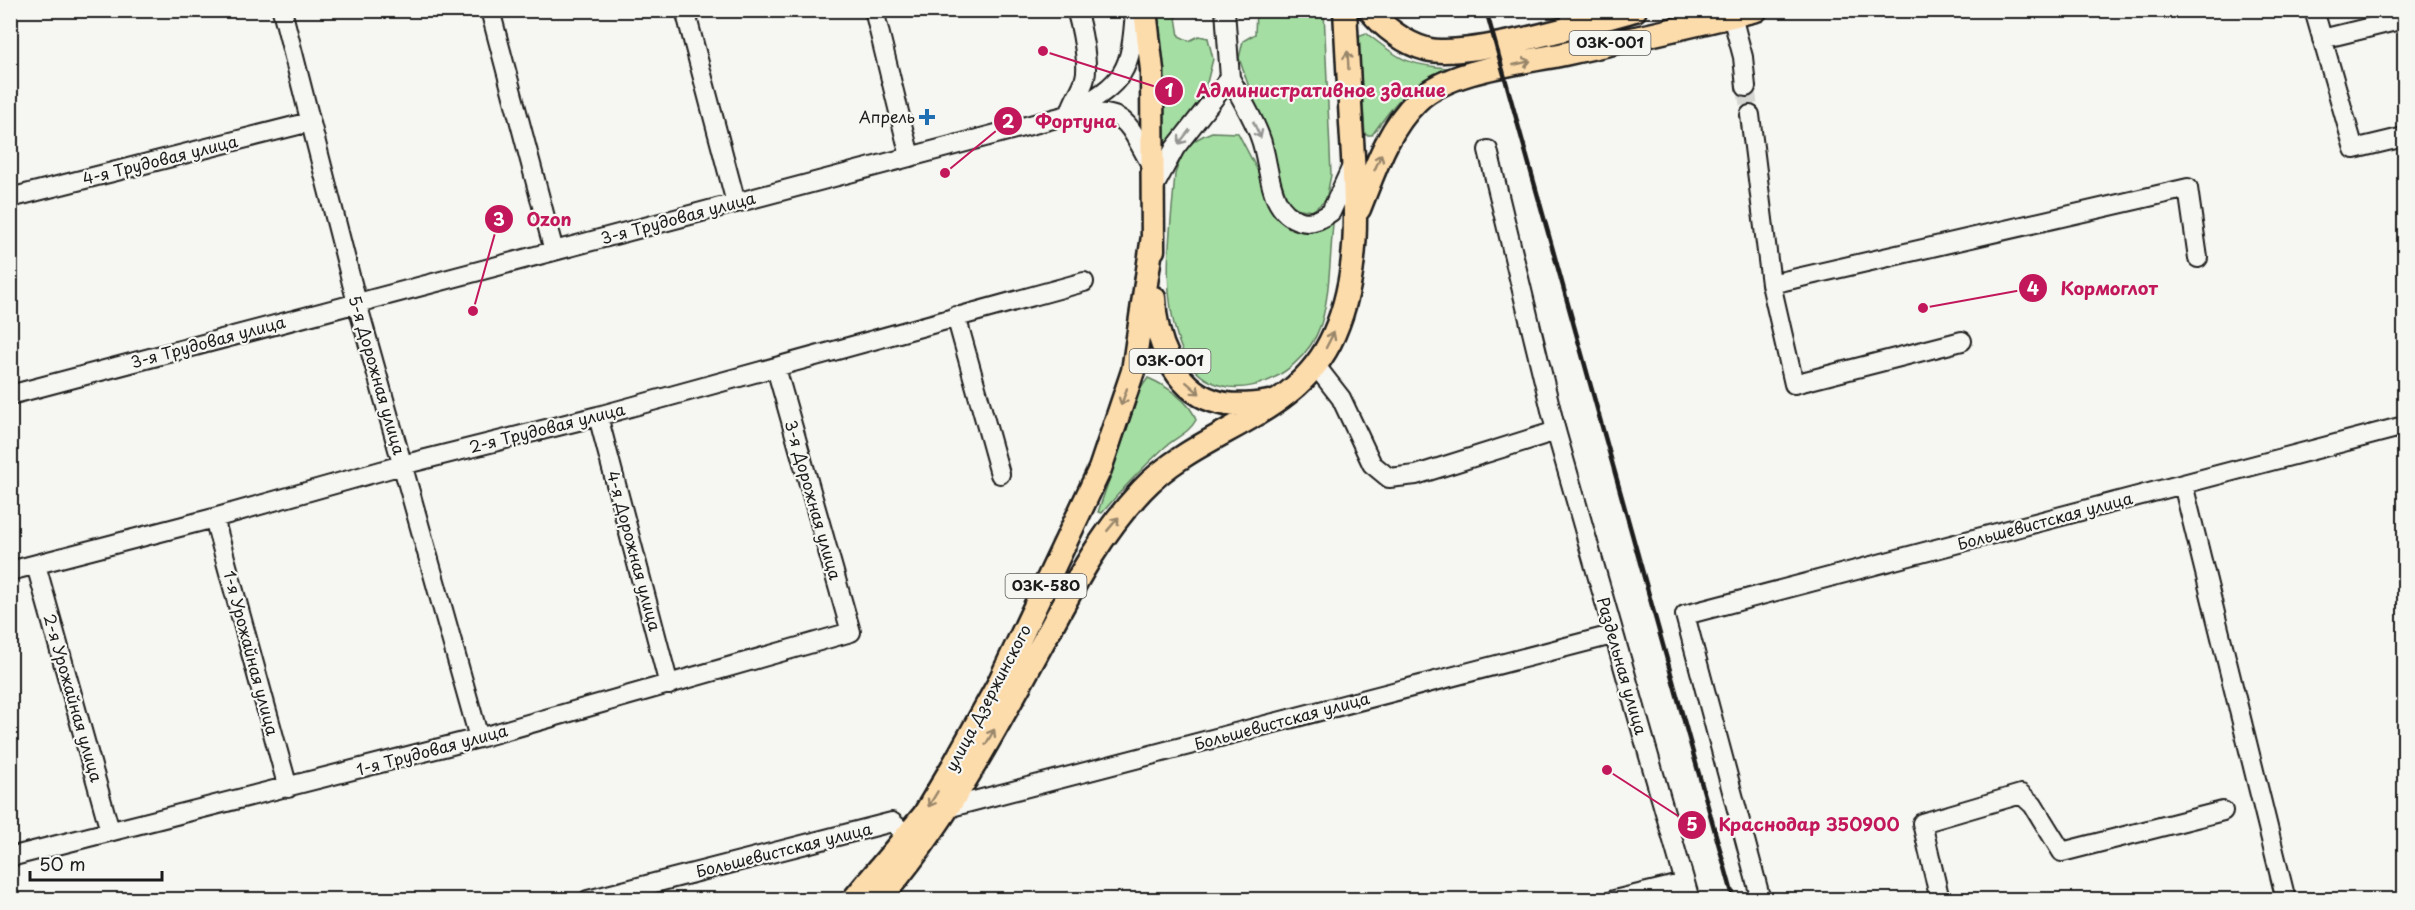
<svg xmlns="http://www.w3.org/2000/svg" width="2415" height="910" font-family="'Playpen Sans',sans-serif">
	<rect width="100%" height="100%" fill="#f6f6f2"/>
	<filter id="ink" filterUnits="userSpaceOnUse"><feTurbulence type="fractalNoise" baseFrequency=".0167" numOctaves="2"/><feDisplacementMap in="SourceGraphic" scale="12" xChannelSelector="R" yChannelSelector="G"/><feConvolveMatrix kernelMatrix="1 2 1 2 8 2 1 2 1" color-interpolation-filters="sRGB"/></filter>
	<g filter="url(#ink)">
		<path fill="#a4dea2" stroke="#607d5f" stroke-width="1.5" d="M1158 11H1175L1179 36 1189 41 1199 36 1208 38 1213 59 1200 110 1169 149 1163 150Z
			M1256 11H1324L1331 175 1326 200 1312 211 1290 207 1239 58 1243 41 1255 34Z
			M1366 33C1400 59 1403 64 1447 68 1407 86 1397 100 1372 135H1365L1358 36Z
			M1212 132 1238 133 1261 177 1311 228 1333 224C1330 254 1330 295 1321 324 1300 387 1205 420 1179 342 1160 287 1171 230 1175 174 1183 150 1188 141 1212 132Z
			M1148 378C1165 385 1191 402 1196 420 1189 433 1176 437 1165 447 1142 468 1122 489 1102 513L1098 512 1141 388Z"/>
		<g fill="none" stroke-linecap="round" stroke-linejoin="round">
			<path stroke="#d5d5d2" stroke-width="18" stroke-dasharray="18 9" stroke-linecap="butt" d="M1746 87 1750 115"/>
			<defs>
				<path id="minor" d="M282 10 357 303 479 738
					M490 10 554 251
					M685 10 736 203
					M874 10 910 157
					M1569 10 1574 26
					M2314 10 2354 149 2404 137
					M1732 16 1743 57 1746 87
					M2322 39 2404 19
					M1230 78C1240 97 1253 117 1260 137 1271 164 1266 212 1301 221 1312 224 1322 219 1331 212L1353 164
					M1072 112C1125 81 1131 73 1135 10
					M1070 113C1074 97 1082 91 1085 78 1089 64 1081 25 1076 10
					M1750 115 1771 284 1794 384 1962 341
					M1488 150 1556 431 1690 900
					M1155 185 1175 148 1230 78 1225 10
					M10 198 310 122
					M1771 284 2188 188 2198 258
					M956 316 1000 474
					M1316 366 1341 398 1372 464 1389 478 1416 475 1556 431
					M10 395 1068 115C1131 109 1124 119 1154 170
					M598 416 669 685
					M2183 484 2286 900
					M214 518 288 788
					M36 565 110 831
					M10 571 214 518 402 465 598 416 1084 282
					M951 807 1612 635
					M10 857 479 738 851 632 776 368
					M588 900 892 822 907 835
					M1614 900 1685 883
					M1761 900 1685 615 2404 426
					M1940 900 1922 823 2021 794 2033 805 2062 852 2223 811"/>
				<path id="major" d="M1145 10 1152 70 1153 250
					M1370 10C1383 27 1406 44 1426 49 1464 60 1592 22 1635 10
					M1359 209C1374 172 1387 130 1417 101 1448 70 1521 63 1564 54 1628 40 1692 26 1756 10
					M1154 298C1155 336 1172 388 1214 401 1231 407 1252 405 1269 402
					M853 900 924 815 953 766 998 685 1100 469 1133 371 1153 236
					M879 900C941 828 985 749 1030 666 1064 605 1093 542 1142 490 1201 427 1297 419 1334 334 1363 268 1355 193 1351 123 1349 85 1347 48 1345 10"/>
			</defs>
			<use href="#minor" stroke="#1c1c1c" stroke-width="22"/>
			<use href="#major" stroke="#1c1c1c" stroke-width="27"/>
			<use href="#minor" stroke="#f6f6f2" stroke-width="18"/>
			<use href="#major" stroke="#fddcac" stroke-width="22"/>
			<path stroke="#1c1c1c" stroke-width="4.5" d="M1486 10 1734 900"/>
		</g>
		<defs><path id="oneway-shaft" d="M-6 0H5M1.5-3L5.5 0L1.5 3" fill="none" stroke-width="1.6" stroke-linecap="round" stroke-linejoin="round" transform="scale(1.5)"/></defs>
		<g stroke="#98866b">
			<use href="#oneway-shaft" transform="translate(1348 60) rotate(-93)"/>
			<use href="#oneway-shaft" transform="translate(1522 63) rotate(-13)"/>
			<use href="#oneway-shaft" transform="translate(1378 162) rotate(-67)"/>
			<use href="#oneway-shaft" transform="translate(1330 340) rotate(-63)"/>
			<use href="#oneway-shaft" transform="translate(1193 388) rotate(41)"/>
			<use href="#oneway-shaft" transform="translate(1124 397) rotate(109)"/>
			<use href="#oneway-shaft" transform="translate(1113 524) rotate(-50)"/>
			<use href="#oneway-shaft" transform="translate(990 737) rotate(-60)"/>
			<use href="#oneway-shaft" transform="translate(933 799) rotate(121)"/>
		</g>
		<g stroke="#949492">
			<use href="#oneway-shaft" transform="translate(1257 130) rotate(65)"/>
			<use href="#oneway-shaft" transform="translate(1184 137) rotate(128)"/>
		</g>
	</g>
	<path fill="#1f6fb2" stroke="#f6f6f2" stroke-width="2" d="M924 108h6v6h6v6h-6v6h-6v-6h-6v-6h6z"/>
	<g text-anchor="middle" stroke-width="4.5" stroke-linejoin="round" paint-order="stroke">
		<g fill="#f6f6f2" stroke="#5d5d5c" stroke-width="1.5">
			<rect x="1569.5" y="31" width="81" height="24" rx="4.5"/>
			<rect x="1129.5" y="349" width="81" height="24" rx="4.5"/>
			<rect x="1005.5" y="574" width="81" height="24" rx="4.5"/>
		</g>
		<g font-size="15" font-weight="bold" fill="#1c1c1c">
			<text x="1610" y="48">03К-001</text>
			<text x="1170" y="366">03К-001</text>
			<text x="1046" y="591">03К-580</text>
		</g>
		<g font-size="16" fill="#1c1c1c" stroke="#f6f6f2" text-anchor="end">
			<text x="915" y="123">Апрель</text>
		</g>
		<g font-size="16" fill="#1c1c1c" stroke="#f6f6f2">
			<text transform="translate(160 160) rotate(-14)" y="6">4-я Трудовая улица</text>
			<text transform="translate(678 218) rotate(-15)" y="6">3-я Трудовая улица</text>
			<text transform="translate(208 342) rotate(-15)" y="6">3-я Трудовая улица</text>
			<text transform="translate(377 375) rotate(74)" y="6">5-я Дорожная улица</text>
			<text transform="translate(547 428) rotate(-14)" y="6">2-я Трудовая улица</text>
			<text transform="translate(813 500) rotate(74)" y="6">3-я Дорожная улица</text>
			<text transform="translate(2045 521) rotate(-15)" y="6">Большевистская улица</text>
			<text transform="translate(634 551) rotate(75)" y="6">4-я Дорожная улица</text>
			<text transform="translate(251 653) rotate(75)" y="6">1-я Урожайная улица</text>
			<text transform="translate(1622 666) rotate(74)" y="6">Раздельная улица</text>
			<text transform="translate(73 698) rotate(74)" y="6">2-я Урожайная улица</text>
			<text transform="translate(988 698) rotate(-62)" y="6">улица Дзержинского</text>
			<text transform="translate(1282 721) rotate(-15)" y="6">Большевистская улица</text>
			<text transform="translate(432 750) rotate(-15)" y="6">1-я Трудовая улица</text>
			<text transform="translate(784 850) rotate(-14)" y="6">Большевистская улица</text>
		</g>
	</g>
	<path fill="none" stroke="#c2185b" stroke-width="2" d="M1043 51L1169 91M945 173L1008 121M473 311L499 219M1923 308L2033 288M1607 770L1692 825"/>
	<g fill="#c2185b" stroke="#f6f6f2" stroke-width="2">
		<circle cx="1043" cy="51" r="6"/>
		<circle cx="945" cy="173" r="6"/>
		<circle cx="473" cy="311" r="6"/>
		<circle cx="1923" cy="308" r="6"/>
		<circle cx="1607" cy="770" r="6"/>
		<circle cx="1169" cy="91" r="15"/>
		<circle cx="1008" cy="121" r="15"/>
		<circle cx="499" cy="219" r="15"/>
		<circle cx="2033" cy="288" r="15"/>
		<circle cx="1692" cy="825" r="15"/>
	</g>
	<g font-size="18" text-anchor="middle" font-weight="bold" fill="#fff">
		<text x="1169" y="97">1</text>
		<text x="1008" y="128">2</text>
		<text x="499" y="226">3</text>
		<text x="2033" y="295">4</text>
		<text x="1692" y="831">5</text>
	</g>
	<g font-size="18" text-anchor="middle" font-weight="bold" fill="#c2185b" stroke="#f6f6f2" stroke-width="4.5" stroke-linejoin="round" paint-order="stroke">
		<text x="1321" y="97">Административное здание</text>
		<text x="1076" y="128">Фортуна</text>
		<text x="549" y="226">Ozon</text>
		<text x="2109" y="295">Кормоглот</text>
		<text x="1809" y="831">Краснодар 350900</text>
	</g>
	<rect width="2415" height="910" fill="none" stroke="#f6f6f2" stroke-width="36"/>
	<rect x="18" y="18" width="2379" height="874" fill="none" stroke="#1c1c1c" stroke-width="2" filter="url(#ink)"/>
	<path d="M30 871v9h132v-9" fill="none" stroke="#1c1c1c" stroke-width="3"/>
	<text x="39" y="871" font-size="18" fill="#1c1c1c" stroke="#f6f6f2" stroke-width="4.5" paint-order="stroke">50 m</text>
</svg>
